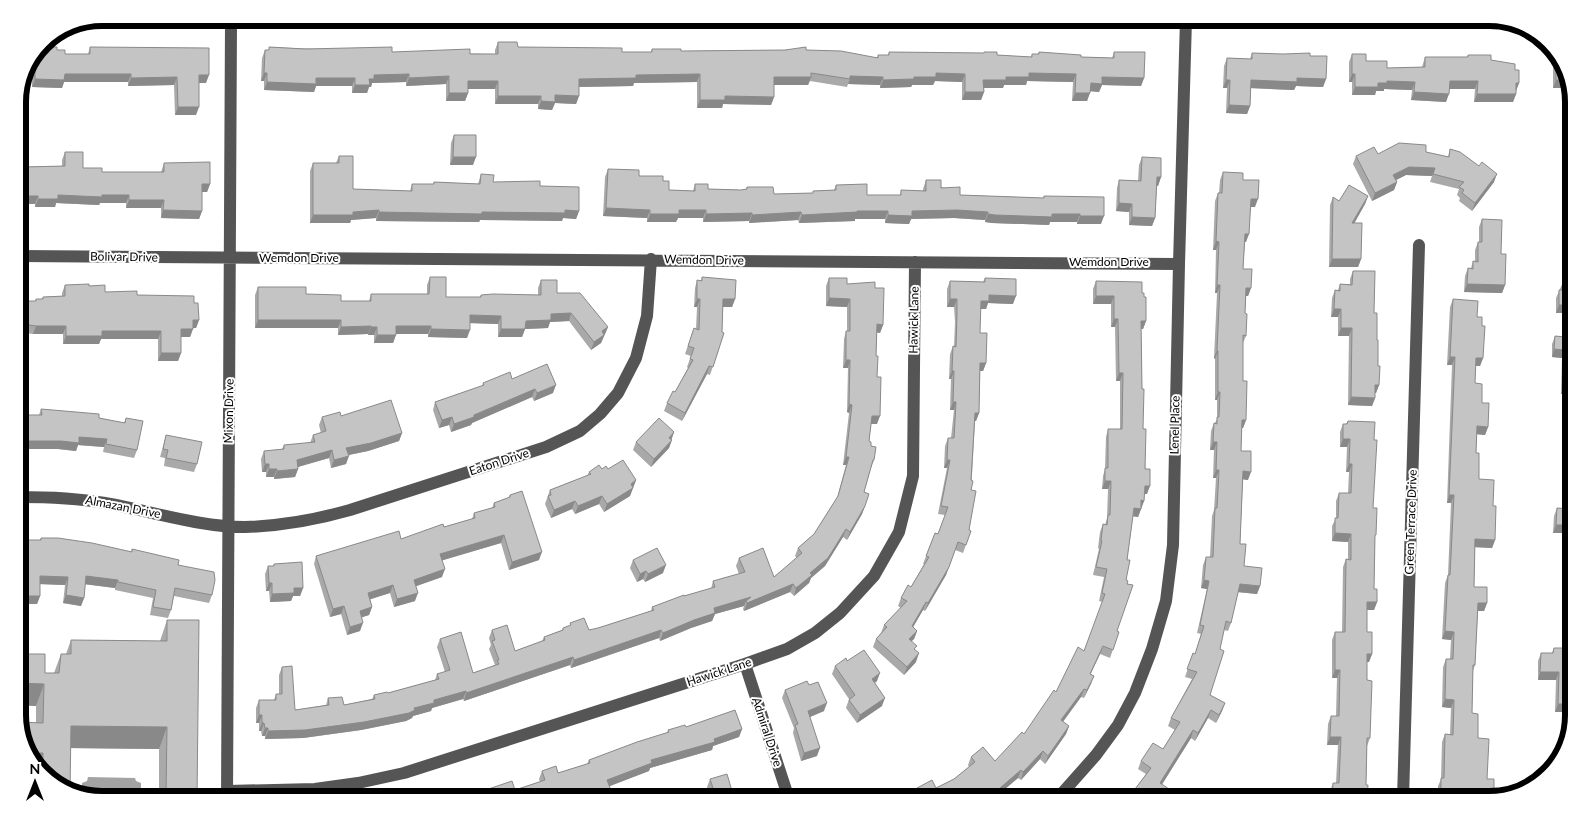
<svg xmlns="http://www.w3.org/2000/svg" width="1591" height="817" font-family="Lato,sans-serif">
	<rect width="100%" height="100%" fill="#fff"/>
	<path fill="#a3a3a3" d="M88 777 135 778 136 781 141 783V797L103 799 82 795V783L87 781Z"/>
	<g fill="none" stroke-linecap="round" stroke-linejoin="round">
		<path stroke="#555" stroke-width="12" d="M1411 18H1491
			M18 256 1179 264
			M18 497C47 497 76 498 105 503 151 511 199 527 245 527 281 526 315 520 350 510L546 447 580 431 600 414 618 393 636 358 647 316 651 259
			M745 664 789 799
			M228 791 315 789 358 783 404 773 745 664 787 649 815 633 840 613 874 576 899 532 913 476 915 262
			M227 799 231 23
			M1057 799 1096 755 1118 725 1135 693 1152 649 1166 601 1173 545 1179 264 1186 19
			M1403 799 1419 245"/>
	</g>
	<path fill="#a9a9a9" d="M498 42 518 47 622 52H651L652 49 681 51 806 50 877 58 878 55H888L889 52 984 53V52L997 55 1031 57 1032 54H1038L1039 52 1081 57 1112 58 1114 52 1144 78 1141 86 1102 85 1099 92 1090 91 1087 101H1072L1073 82 1027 81 1026 85H1004L1003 88H984V92L981 100H962V82L935 81 933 85H912L911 87 880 88V85L848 84 847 87 810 81 808 85H774V97L771 105 723 104 722 108H697V82L634 83 633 86 579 87V96L576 104 555 103 552 110 538 109V104H495V89H468V93L465 101H446V84L406 86V82L372 83 371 87H369L367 93H352V86H316L314 92 264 90V81H261L262 58 265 50H269V47L392 52 495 54V50Z
		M41 47 57 50 65 54H88L90 47 206 83H199L196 115H175L174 85 128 86V82H64L62 88 32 87V75H28Z
		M1252 53 1310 56 1326 79 1323 87 1296 86 1294 90 1251 88 1250 106 1247 114 1226 113 1227 88H1223L1224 66 1227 58 1250 59Z
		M1352 54 1366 61 1387 68 1422 67 1425 57H1467L1468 55 1491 60 1515 70 1519 83 1516 91V94L1513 102H1474L1475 89H1449L1446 102 1411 100 1412 90 1384 89V91H1376L1375 95H1352V82H1349V62Z
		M1556 59H1561L1572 93H1569V88H1553V67Z
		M454 135 473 165H450L451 143Z
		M1450 149 1494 182 1472 211 1459 201 1460 198 1457 195 1459 189 1430 182 1432 176 1406 175 1396 180 1397 182 1394 190 1372 201 1353 164 1356 156 1426 152 1448 157Z
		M65 152 83 168 102 172H161L164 163 210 184 207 192H202V211L199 219 161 218V208H126V203H100L99 205 56 203 55 207H35V204L21 170 22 167 62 166V160Z
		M339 156 353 189 410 191 412 184H433L434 182 478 184 481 174 493 182 540 186 579 211 576 219 563 218 562 221 480 220 479 222 376 221V218L351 220 350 223H310V171L313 163H336Z
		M1142 157 1161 177 1158 186 1157 185 1155 218 1152 226 1129 225V212L1116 211 1117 188 1119 180 1138 181 1139 165Z
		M608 169 663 181 669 190 693 191 695 184 708 189 741 190 746 189 747 187 774 194 813 193V191L834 190 836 185 867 195H900L901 190 923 191V189L926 180 960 195 1043 198 1044 196 1101 224H1077V222H1050L1049 225 992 223 985 222V220L954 218 911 219 909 224 885 223V219H855V221L799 223 798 220 749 223V221L703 222V218H678L676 222H647V218L603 216 605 177Z
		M1223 172 1243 180 1255 207H1251L1246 242H1245L1243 269 1251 288 1248 296H1246L1245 313 1246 336 1243 343V381L1246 420 1243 428H1242L1241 451 1248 480 1243 479 1240 544 1244 566 1260 586 1257 594 1238 592 1231 623 1228 631 1224 630 1210 695 1225 703 1222 711 1216 723 1208 718 1195 741 1191 738 1162 784 1166 797 1164 800H1120L1132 793 1146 774 1138 769 1141 761 1163 749 1175 730 1168 726 1171 718 1192 679 1185 677 1193 653 1195 654 1201 634 1197 633 1207 589 1201 588 1203 565 1206 557H1210L1212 516 1214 510 1216 478H1213L1214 450H1210L1211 431 1214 423H1215L1217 419V400H1215V359L1214 358 1217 293H1215L1216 250H1213L1215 201 1218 193H1219L1220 180Z
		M1368 196 1365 204 1354 223 1361 259 1358 267H1329L1330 205 1333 197 1339 201Z
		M1482 219 1501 254 1505 285 1502 293 1464 292 1465 276 1468 268H1471L1473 261H1475V250L1478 242H1479V227Z
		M1353 271 1374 313 1379 385 1376 393H1375V398L1372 406 1348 405 1349 336H1338V317H1331L1332 298 1335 290H1338L1340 284H1350V279Z
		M430 277 446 297H480L481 295H538V288L541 280 557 293 608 327 601 343 591 350 569 321 550 322 548 328 525 329 522 337H498V324L470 323 467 338 428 337V334H396L393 343H374V335H368V334L338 335V328H255V295L258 287 306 294 341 301H369L371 294H427V285Z
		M702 277 735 299 732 307H723L722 332 724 333 710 375 707 374 682 421 664 411 667 403 675 392 688 368 687 367 691 356 685 354 694 328 696 329 697 307H694L695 288 697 280 701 281Z
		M829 278 847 284 875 288 883 325 880 333 877 332 876 356 877 377V424H871L869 441 874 460 871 468 864 492 865 506 862 514 847 540 843 537 825 566 811 578 809 583 794 596 790 592 744 611 743 609 744 606 715 614 712 621 691 628 660 641 659 638 571 668 570 665 464 701 463 699 432 708 431 711 413 716 412 718 406 721 361 730 303 738 265 739V736H262L261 731H259V723H256V708L259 700H274L276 694H279V675L282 667 295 710 326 705 328 698 344 705 372 699 374 695 388 693 435 680 437 674 445 672 437 647 440 639 473 673 495 665 489 649 491 645 489 638 492 630 515 651 542 641 544 637 562 630 563 628 570 626V623L589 630 598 628 651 611 652 607 684 596 711 589 713 581 739 574 736 566 739 558 774 577 797 558 795 556 798 548 814 534 837 498 846 465H843L849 413 847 412 848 368H843L844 339 846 331H847V307L826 306V286Z
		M985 278 1013 304 988 303 986 309H980V333L986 363 983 371H980L979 413 976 421H975L969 530 971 531 963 553 955 550 946 575 925 611 923 610 913 627 917 631 914 639 911 641 915 650 916 662 904 675 873 647 876 639 881 633 884 625 901 608 898 606 901 598 911 587 924 564H923L935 533 938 534 945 515 938 514 947 468H944L945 446 948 438H951L954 410H950L951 379H949L950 354 953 346 954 347 955 322 954 307H947V289L950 281 983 282Z
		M1096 281 1142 293 1146 321 1143 329H1141L1143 429 1147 494H1144V501L1138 517 1133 516 1127 560 1126 580 1117 631 1119 632 1110 658 1100 654 1090 674 1094 676 1084 698 1081 697 1063 722 1069 726 1066 734 1045 764 1040 759 1021 780 1018 778 992 800H912L915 798 914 796 917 788H936L954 779 969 767 968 765 971 757 995 761 1024 734 1056 692 1084 651 1103 602 1099 601 1104 577 1093 575 1099 549 1098 548 1100 532 1103 524 1105 525 1107 518 1108 489H1102L1103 476 1105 469 1106 437 1108 429H1120V381H1116L1115 327H1111V304H1093V289Z
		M1563 282 1573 394H1561L1562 358 1552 357V344L1555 336 1562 337V313H1556V298Z
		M65 285 89 286 105 292 137 295 194 303 199 320 196 328H193L190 337H181V353L178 361H158V339H101L99 344H63V334H33L26 333 36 299H42L43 297 62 296V293Z
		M1453 299 1477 317 1482 326 1483 358 1480 366H1475V383L1482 403 1488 427 1485 435 1477 434 1476 453 1479 479 1493 506 1495 540 1492 548 1475 547 1474 587 1487 603 1484 611H1478L1475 665 1473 671 1472 713 1487 779 1489 800H1438V786L1441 779 1442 742 1445 734H1450L1451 708 1442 707 1443 667 1446 659H1450L1451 640 1442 639 1445 583 1448 575 1451 503H1447L1452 365H1447L1450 307Z
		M512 379 553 393 534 401 532 397 472 423 471 425 451 432 449 425 439 428 433 410 435 402 482 386 483 383Z
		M41 409 99 418 124 423 126 418 137 450 134 458 103 452 104 447 78 445 76 451 58 449H18L39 415Z
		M341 416 402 433 399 441 368 451 348 455 346 464 331 468 329 458 298 467V469L295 477 274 479V477H266V472H262L261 459 264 451 282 449 284 445 310 443 313 435 321 433 319 425 322 417Z
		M1348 421 1373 508 1375 539 1374 589 1377 602 1374 610H1367V632L1372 654 1369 662H1367V680L1370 738 1367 746 1366 785 1367 800H1330V791L1333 783H1336L1338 745H1327L1328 724 1331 716H1336L1337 678H1332V640L1335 632H1342L1343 567 1346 559H1348V542L1332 541V526L1336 518V501L1339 493H1348L1349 472H1346L1347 447H1340V432L1343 424H1346Z
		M674 432 669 448 651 467 633 450 636 442Z
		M166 435 197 464 194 472 164 466 165 458 160 457 164 443Z
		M602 469H608L636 480 630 496 604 512 599 504 575 514 572 509 551 518 545 504 550 490 587 476 589 472Z
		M510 495 539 560 509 570 501 543 442 560V577L416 586 415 601 394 607 390 593 370 599 372 607 369 615 362 617 360 631 347 635 341 614 330 617 314 564 316 556 401 539 472 519 474 513 492 508 494 503 508 498Z
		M1557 508 1573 509V568L1562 567 1563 533H1553L1554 516Z
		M41 538 131 552 132 549 178 565 212 595 209 603 174 596 171 610 168 618 150 615 153 598 115 590V588L85 584 84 598 81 606 63 603 65 585 40 584V596L37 604H18V540H40Z
		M633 560 663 573 645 582 643 579 637 582 630 568Z
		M274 564 303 588 300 596H293L291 601 270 602 269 591H266L265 574 268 566H273Z
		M1567 588H1573L1574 714 1569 733 1570 712H1555L1556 680H1538V661L1541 653H1552L1554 648H1572V614H1564V596Z
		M167 620 197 800 159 797V749L71 748 65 791 32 762 36 723V706L18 705V654L45 673H54L61 654H66L71 640 160 641Z
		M847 661 877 681 875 683 882 706 857 723 846 708 849 699 832 674 835 666Z
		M785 690 824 711 810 717 817 756 801 761 793 733 794 728 782 698Z
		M686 727 742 729 739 737 713 746 712 750 650 768 649 771 609 786 610 800H573L572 798 568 800H456L515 790 540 782 539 779 542 771 558 773 587 764 589 760 667 733 668 730Z
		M710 779 732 791 729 800H711L707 787Z"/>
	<path fill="#898989" d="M31 67H35L32 75H28Z
		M264 73H267L264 81H261Z
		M936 73 965 74 962 82 935 81 933 85H912L911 87 880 88 883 80Z
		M1029 73 1076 74 1073 82 1027 81 1026 85H1004L1003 88H980L983 80Z
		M65 74H131L128 82H64L62 88 32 87 35 79Z
		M409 74 406 82 372 83 371 87H369L367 93H352L355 85 369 79 374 75Z
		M700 74 697 82 634 83 633 86 576 87 579 79 636 75Z
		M1352 74H1355L1352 82H1349Z
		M199 75H209L206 83H196Z
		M449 76 446 84 406 86 409 78Z
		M850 76 883 77 880 85 848 84 850 79Z
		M177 77 174 85 128 86 131 78Z
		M774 77H811L808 85H771Z
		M1102 77 1144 78 1141 86 1102 85 1099 92 1088 91 1091 83Z
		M316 78H355L352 86H316L314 92 264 90 267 82Z
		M1297 78 1326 79 1323 87 1296 86 1294 90 1248 88 1251 80Z
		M1226 80H1230L1227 88H1223Z
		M1556 80H1568L1570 87 1569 88H1553Z
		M468 81H498L495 89H465Z
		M1387 81 1415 82 1412 90 1384 89V91H1376L1375 95H1352L1355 87Z
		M1450 81H1478L1475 89H1447Z
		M1516 83H1519L1516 91H1513Z
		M965 92H984L981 100H962Z
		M1414 92 1449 94 1446 102 1411 100Z
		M449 93H468L465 101H446Z
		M1075 93H1090L1087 101H1072Z
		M1477 94H1516L1513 102H1474Z
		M555 95 579 96 576 104 555 103 552 110 538 109 541 101Z
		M498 96H541L538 104H495Z
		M725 96 774 97 771 105 723 104 722 108H697L700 100Z
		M1229 105 1250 106 1247 114 1226 113Z
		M178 107H199L196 115H175Z
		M453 157H476L473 165H450Z
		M1409 167 1435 168 1432 176 1406 175 1390 183 1393 175Z
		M1497 174 1494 182 1472 211 1475 203Z
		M1157 177H1161L1158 186 1154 185Z
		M1397 182 1394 190 1372 201 1375 193Z
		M202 184H210L207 192H199Z
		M58 195H129L126 203H100L99 205 56 203 55 207H35L38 199Z
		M18 196H38L35 204H18Z
		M1368 196 1365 204 1350 231 1352 223Z
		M1251 199H1258L1255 207H1249Z
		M129 200H164L161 208H126Z
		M1119 203 1132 204 1129 212 1116 211Z
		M606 208 650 210 647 218 603 216Z
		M163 210 202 211 199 219 161 218Z
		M379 210 376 218 351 220 350 223H310L313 215Z
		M565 210 579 211 576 219 563 218 562 221 480 220 479 222 376 221 379 212H482Z
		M679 210H706L703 218H678L676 222H647L650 214Z
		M957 210 988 212 985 220 954 218 911 219 909 224 885 223 888 215 912 211Z
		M857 211H888L885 219H855V221L799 223 802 215Z
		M801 212 798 220 749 223 752 215Z
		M752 213 749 221 703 222 706 214Z
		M988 214H1080L1077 222H1050L1049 225 992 223 985 222Z
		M1080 216H1104L1101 224H1077Z
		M1132 217 1155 218 1152 226 1129 225Z
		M1245 234H1249L1246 242H1242Z
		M1216 241 1219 242 1216 250H1213Z
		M1332 259H1361L1358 267H1329Z
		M1467 284 1505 285 1502 293 1464 292Z
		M1217 285H1220L1217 293H1215Z
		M1246 288H1251L1248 296H1243Z
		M989 295 1016 296 1013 304 988 303 986 309H978L981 301Z
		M1096 296H1114L1111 304H1093Z
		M829 298 850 299 847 307 826 306Z
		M697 299H700L697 307H694Z
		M723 299H735L732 307H720Z
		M950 299H957L954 307H947Z
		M1559 305H1565L1562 313H1556Z
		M1334 309H1341L1338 317H1331Z
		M571 313 569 321 550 322 548 328 525 329 522 337H498L501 329 526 321 551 314Z
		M470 315 501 316 498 324 467 323Z
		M1114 319H1118L1115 327H1111Z
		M193 320H199L196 328H190Z
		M258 320H341L338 328H255Z
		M1141 321H1146L1143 329H1138Z
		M18 323 29 324 26 332H18Z
		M877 324 883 325 880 333 874 332Z
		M36 326H66L63 334H33Z
		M371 326 368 334 338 335 341 327Z
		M396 326H431L428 334H393Z
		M371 327H377L374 335H368Z
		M608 327 601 343 591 350 594 342 602 331Z
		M1341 328H1352L1349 336H1338Z
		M181 329H193L190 337H178Z
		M431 329 470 330 467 338 428 337Z
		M102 331H161L158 339H101L99 344H63L66 336Z
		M377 335H396L393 343H374Z
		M1554 349 1565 350 1562 358 1552 357Z
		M1217 350 1218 351 1215 359 1214 358Z
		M161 353H181L178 361H158Z
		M1450 357H1455L1452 365H1447Z
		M1476 358H1483L1480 366H1473Z
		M846 360H850L848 368H843Z
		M980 363H986L983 371H977Z
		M709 366 707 374 682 421 685 413Z
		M952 371H954L951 379H949Z
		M1119 373H1123L1120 381H1116Z
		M556 385 553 393 534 401 537 393Z
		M1375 385H1379L1376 393H1372Z
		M1564 386H1573V394H1561Z
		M535 389 532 397 472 423 471 425 451 432 454 424Z
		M1218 392H1220L1217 400H1215Z
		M1351 397 1375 398 1372 406 1348 405Z
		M953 402H956L954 410H950Z
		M849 404 852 405 849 413 847 412Z
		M975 413H979L976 421H972Z
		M872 416H880L877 424H869Z
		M452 417 449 425 439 428 442 420Z
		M1242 420H1246L1243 428H1239Z
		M1477 426 1488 427 1485 435 1474 434Z
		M674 432 671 440 669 438Z
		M402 433 399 441 368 451 344 456 346 448Z
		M79 437 107 439 104 447 78 445 76 451 58 449H18V441Z
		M1343 439H1350L1347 447H1340Z
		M672 440 669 448 651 467 654 459Z
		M1213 442H1217L1214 450H1210Z
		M332 450 329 458 294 468 297 460Z
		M349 456 346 464 331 468 334 460Z
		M846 457H849L846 465H843Z
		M947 460H950L947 468H944Z
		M265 464H269L266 472H262Z
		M1349 464H1352L1349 472H1346Z
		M269 469H277L274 477H266Z
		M298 469 295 477 274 479 277 471Z
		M1216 470H1219L1216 478H1213Z
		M1243 471 1251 472 1248 480 1240 479Z
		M636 480 630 496 604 512 607 504 631 484Z
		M1105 481H1111L1108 489H1102Z
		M1145 486H1150L1147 494H1142Z
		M1449 495H1454L1451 503H1447Z
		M602 496 599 504 575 514 578 506Z
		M1141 500 1144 501 1138 517 1131 516 1134 508Z
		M575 501 572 509 551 518 554 510Z
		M865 506 862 514 847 540 850 532Z
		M1556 525H1566L1563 533H1553Z
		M846 529 843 537 825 566 811 578 809 583 794 596 796 588 810 573Z
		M1335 533 1351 534 1348 542 1332 541Z
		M504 535 501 543 437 562 440 554Z
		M1475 539 1495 540 1492 548 1472 547Z
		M958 542 946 575 925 611 928 603Z
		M542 552 539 560 509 570 512 562Z
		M1564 559H1573V568L1562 567Z
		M666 565 663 573 645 582 648 574Z
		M18 569H22L19 577H18Z
		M445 569 442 577 411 588 414 580Z
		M646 571 643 579 637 582 640 574Z
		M40 576 68 577 65 585 37 584Z
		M86 576 118 580 115 588 83 584Z
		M1204 580 1209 581 1207 589 1201 588Z
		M269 583H272L269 591H266Z
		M793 584 790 592 744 611 747 603 746 601 744 606 715 614 712 621 691 628 660 641 663 633 714 608Z
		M1240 584 1260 586 1257 594 1237 592Z
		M393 585 390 593 365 601 368 593Z
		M294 588H303L300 596H293L291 601 270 602 272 594Z
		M418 593 415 601 394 607 397 599Z
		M66 595 84 598 81 606 63 603Z
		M21 596H40L37 604H18Z
		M926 602 923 610 909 634 912 626Z
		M1367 602H1377L1374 610H1364Z
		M1478 603H1487L1484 611H1475Z
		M344 606 341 614 330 617 333 609Z
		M1567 606H1573V611L1572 614H1564Z
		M372 607 369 615 357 619 360 611Z
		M363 623 360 631 347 635 350 627Z
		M661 630 659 638 571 668 574 660Z
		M917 631 914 639 906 647 909 639Z
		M1445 631 1454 632 1451 640 1442 639Z
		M1103 646 1100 654 1087 682 1090 674Z
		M919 653 916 662 904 675 907 667Z
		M1367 654H1372L1369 662H1364Z
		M573 657 570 665 464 701 466 693Z
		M1335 670H1340L1337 678H1332Z
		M1540 672H1559L1556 680H1538Z
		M880 673 877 681 869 687 872 679Z
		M1094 676 1091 684 1084 698 1087 690Z
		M18 683 44 684 36 706 18 705Z
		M1084 689 1081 697 1058 728 1061 720Z
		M466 691 463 699 432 708 431 711 413 716 412 718 406 721 361 730 303 738 265 739 268 731 414 708 434 700Z
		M885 698 882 706 857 723 860 715Z
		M1445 699 1454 700 1451 708 1442 707Z
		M827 703 824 711 805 719 808 711Z
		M1225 703 1222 711 1216 723 1219 715Z
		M1558 704H1573L1570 712H1555Z
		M1211 710 1208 718 1195 741 1198 733Z
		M259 715H262L259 723H256Z
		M262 723H264L261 731H259Z
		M71 726 167 727 159 749 63 748Z
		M1069 726 1066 734 1045 764 1048 756Z
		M265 728H268L265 736H262Z
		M742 729 739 737 713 746 712 750 650 768 649 771 605 788 607 780 651 760Z
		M1193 730 1191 738 1158 791 1160 783Z
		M1330 737H1341L1338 745H1327Z
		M820 748 817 756 801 761 804 753Z
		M1043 751 1040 759 1021 780 1023 772Z
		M29 753H43L38 767 32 762Z
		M1021 770 1018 778 992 800H986Z
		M1169 789 1166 797 1164 800H1161Z
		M575 790 572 798 568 800H544Z
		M581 791 578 799 573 800 576 793Z
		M732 791 729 799 715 800 716 797Z
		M612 793 610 800H595V799Z
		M974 794 972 800H963Z
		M1484 794H1494L1492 798 1489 800H1482Z
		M594 795 593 800H583V798Z"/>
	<path fill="#c4c4c4" stroke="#898989" d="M498 42H517L518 47 622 48V52H652V49H681V51L785 50 806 47V50L841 51 878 58V55H889V52L984 53V52H997V55L1032 57V54H1039V52L1081 55V57L1114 58V52H1145L1144 78 1102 77V84L1091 83 1090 93H1075L1076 74 1029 73V77H1006V80H983L984 92H965V74L936 73V77H914V79L883 80V77L850 76V79L811 73V77H774V97L725 96V100H700V74L636 75V78L579 79V96L555 95V102L541 101V96H498V81H468V93H449V76L409 78V74L374 75V79H369L370 85H355V78H316V84L267 82V73H264L265 50H269V47L305 49 392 47V52L470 49V54H498Z
		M41 47H57V50H65V54H90V47L209 48V75H199V107H178L177 77 131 78V74H65L64 80 35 79V67H31Z
		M1252 53 1283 54 1310 53V56H1327L1326 79 1297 78V82L1251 80 1250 106 1229 105 1230 80H1226L1227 58 1252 59Z
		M1352 54H1366V61H1387V68L1425 67V57H1468V55H1491V60L1515 64V70H1519V83H1516V94H1477L1478 81H1450L1449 94 1414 92 1415 82 1387 81V83H1378V87H1355V74H1352Z
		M1556 59H1561L1568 80H1556Z
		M454 135H476V157H453Z
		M1399 143 1426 145V152L1449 157 1450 149 1460 152 1479 166 1482 162 1497 174 1475 203 1462 193 1464 190 1459 187 1464 182 1433 174 1435 168 1409 167 1393 175 1397 182 1375 193 1356 156 1374 147 1378 154Z
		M65 152H83V168H102V172H164V163L210 162V184H202V211L163 210 164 200H129V195H102V197L58 195V199H38V196H18V170H22V167L65 166Z
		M339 156H353V189L412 191V184H434V182L480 184 481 174 494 175 493 182 540 181V186L579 187V211L565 210V213L482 212V214L379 212V210L353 212V215H313V163H339Z
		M1142 157 1161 158V177H1157L1155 218 1132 217V204L1119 203V180L1141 181Z
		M608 169 639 170V176H663V181H669V190L695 191V184H708V189L741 190 747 189V187H773L774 194 813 193V191L836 190V185L867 184V195H901V190L926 191V180H941V188L960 187V195L1044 198V196L1104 197V216H1080V214H1052V217L995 215 988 214V212L957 210 912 211V216L888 215V211H857V212L802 215 801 212 752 215V213L706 214V210H679V214H650V210L606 208Z
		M1223 172 1243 173V180H1259L1258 199H1251L1249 234H1245L1243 269H1252L1251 288H1246L1245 313 1247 314 1246 336 1243 335V381H1247L1246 420H1242L1241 451H1251V472L1243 471 1240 544H1246L1244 566 1262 568 1260 586 1240 584 1231 623 1226 621 1220 649 1224 651 1210 695 1225 703 1219 715 1211 710 1198 733 1193 730 1160 783 1169 789 1161 800H1156L1151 796 1149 800H1120L1128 790 1132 793 1151 768 1141 761 1153 743 1163 749 1180 722 1171 718 1197 672 1187 669 1193 653 1195 654 1204 626 1200 625 1209 581 1204 580 1206 557H1213L1215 508H1217L1219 470H1216L1217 442H1213L1214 423 1217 424V417H1219L1220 392H1218V351L1217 350 1220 285H1217L1219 242 1216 241 1218 193H1222Z
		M1349 185 1368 196 1352 223H1362L1361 259H1332L1333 197 1339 201Z
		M1482 219 1502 220 1501 254H1506L1505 285 1467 284 1468 268 1473 269V261L1478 262V242H1482Z
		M1353 271H1375L1374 313H1377V340H1378V366H1380L1379 385H1375V398L1351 397 1352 328H1341V309H1334L1335 290 1340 291V284L1352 285Z
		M430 277H446V297H481V295L493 294 541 295V280H557V293H580L608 327 602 331 604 335 594 342 571 313 551 314V320L526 321 525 329H501V316L470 315V330L431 329V326H396V335H377V327H371V326L341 327V320H258V287H306V294L341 295V301H371V294H429Z
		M702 277 736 280 735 299H723L722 332 724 333 713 367 709 366 685 413 667 403 673 391 675 392 693 360 690 359 694 348 688 346 694 328 699 330 700 299H697V280L702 281Z
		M829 278H847V284L875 282V288H884L883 325 877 324 876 356H878L877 377H881L880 416H872L869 441 871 442V446L876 447 874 460H873L864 492 869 494 865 506 850 532 846 529 828 558 810 573 812 575 796 588 793 584 747 603 746 601 751 597 714 608 715 613 694 620 663 633 661 630 574 660 573 657 466 693V691L434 700V703L414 708 415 710 409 713 364 722 305 730 268 731V728H265L264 723H262V715H259V700H276V694H282V667L292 666 295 710 329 705 328 698 342 697 344 705 375 699 374 695 387 692 388 693 439 679 437 674 450 670 440 639 461 632 473 673 499 664 497 660H499L492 641 495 640 492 630 507 625 515 651 545 640 544 637 563 630V628L571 625 570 623 584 618 589 630 598 628 654 610 652 607 684 595V596L715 587 713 581 745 572 739 558 763 548 774 577 802 553 798 548 814 534 838 496 849 457H846L852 405 849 404 850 360H846V331H850V299L829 298Z
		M985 278 1016 279V296L989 295V301H981L980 333H987L986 363H980L979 413H975L971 480 973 481 971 490 976 491 969 530 971 531 966 545 958 542 949 567 928 603 926 602 912 626 917 631 909 639 917 646 914 649 919 653 907 667 876 639 887 627 884 625 907 601 901 598 908 585 911 587 929 557 926 556 935 533 938 534 948 507 941 506 950 460H947L948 438H954L956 402H953L954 371H952L953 346 956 347 957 314V299H950V281L985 282Z
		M1096 281 1142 282V293H1144V297H1146V321H1141L1142 389H1144L1143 429H1146L1145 469H1150V486H1145L1144 501 1141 500V509L1134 508 1127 560H1130L1126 580 1128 581 1127 584 1133 585 1117 631 1119 632 1113 650 1103 646 1090 674 1094 676 1087 690 1084 689 1061 720 1069 726 1048 756 1043 751 1023 772 1021 770 986 800H982L981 799 978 800 974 794 963 800H912L921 796 917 788 932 780 936 788 954 779 975 762 971 757 983 747 995 761 1022 732 1024 734 1054 690 1056 692 1078 647 1084 651 1105 594 1102 593 1107 569 1096 567 1102 541 1101 540 1103 524 1107 525 1108 515H1110L1111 481H1105V468H1108V429H1122L1123 373H1119L1118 319H1114V296H1096Z
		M1563 282H1573V386H1564L1565 350 1554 349 1555 336 1565 337V305H1559V290H1562Z
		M89 284V286L105 285V292L137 291V295L194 296V303H198L199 320H193V329H181V353H161V331H102V336H66V326H36L29 325V324L18 323V301H36V299H43V297L65 296V285Z
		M1453 299 1478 301 1477 317H1482V326H1485L1483 358H1476L1475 383 1482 384V403H1489L1488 427 1477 426 1476 453H1479V479L1494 480 1493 506H1496L1495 540 1475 539 1474 587H1487V603H1478L1475 665H1473L1472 713 1478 714V738L1489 739 1487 779H1494V794H1484V800H1441V778H1444L1445 734 1453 735 1454 700 1445 699 1446 659H1453L1454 632 1445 631 1448 575H1450L1454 495H1449L1455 357H1450Z
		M547 364 556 385 537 393 535 389 474 415V417L454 424 452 417 442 420 435 402 484 385 483 383 510 372 512 379Z
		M391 400 402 433 371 443 346 448 349 456 334 460 332 450 297 460 298 469 277 471V469H269V464H265L264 451 284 449V445L315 442 313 435 326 431 322 417 340 412 341 416Z
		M41 409 99 414V418L125 423 126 418 143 421 137 450 106 444 107 439 79 437V443L61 441H18V415H42Z
		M659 418 674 432 669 438 672 440 654 459 636 442Z
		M1348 421 1375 422 1374 440H1377L1373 508H1377L1376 535H1375L1374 589H1377V602H1367V632H1372V654H1367V680L1372 681 1370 738H1367L1366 785H1368L1367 800H1332L1333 783H1339L1341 737H1330L1331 716H1339L1340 670H1335V632H1345L1346 559 1351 560V534L1335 533V518H1338L1339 493H1351L1352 464H1349L1350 439H1343V424H1347Z
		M166 435 202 442 197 464 166 458 168 450 163 449Z
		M623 460 636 480 631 484 633 488 607 504 602 496 578 506 575 501 554 510 548 496 551 495 550 490 591 474 589 472 599 465 602 469 606 466 608 469Z
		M522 491 542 552 512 562 504 535 440 554 445 569 414 580 418 593 397 599 393 585 368 593 372 607 360 611 363 623 350 627 344 606 333 609 316 556 399 531 401 539 443 524 444 527 475 518 474 513 495 507 494 503 510 497V495Z
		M1557 508 1573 509V559H1564L1566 525H1556Z
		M41 538H58L92 543 132 552V549L179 560 178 565 214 572 215 580 212 595 175 588 171 610 153 607 156 590 118 582V580L86 576 84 598 66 595 68 577 40 576V596H21L22 569H18V540H41Z
		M657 548 666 565 648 574 646 571 640 574 633 560Z
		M302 562 303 588H294V593L272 594V583H269L268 566H274V564Z
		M1567 588H1573V606H1567Z
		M167 620H199L197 800H103L90 797H166L167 727 71 726 70 792 65 791 43 772V753H29L18 722 43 723 44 684 18 683V654H45V673H59L61 654H71V640L167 641Z
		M1554 648H1573L1574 714 1572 720 1573 704H1558L1559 672H1540L1541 653H1553Z
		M864 650 880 673 872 679 885 698 860 715 849 700 855 695 835 666 846 658 847 661Z
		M807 681 809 685 818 682 827 703 808 711 820 748 804 753 795 725 798 724 785 690Z
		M735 710 742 729 714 739 715 742 651 760 652 763 607 780 612 793 595 799 594 795 583 798 581 791 576 793 575 790 544 800H456L512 781 515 790 545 780 542 771 556 766 558 773 590 763 589 760 637 742 669 732 668 730 685 725 686 727Z
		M727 774 732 791 716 797 710 779Z
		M849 793 851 800H831Z"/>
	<g text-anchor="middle" stroke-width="4" stroke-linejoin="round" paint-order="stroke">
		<g font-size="12" fill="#000" stroke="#fff">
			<text transform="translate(124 257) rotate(1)" y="4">Bolivar Drive</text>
			<text x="299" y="262">Wemdon Drive</text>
			<text transform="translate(704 260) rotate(1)" y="4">Wemdon Drive</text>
			<text x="1109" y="266">Wemdon Drive</text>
			<text transform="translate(914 320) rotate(-89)" y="4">Hawick Lane</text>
			<text transform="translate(229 411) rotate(-89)" y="4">Mixon Drive</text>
			<text transform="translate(1175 425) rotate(-89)" y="4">Lenel Place</text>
			<text transform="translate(499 462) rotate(-18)" y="4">Eaton Drive</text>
			<text transform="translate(123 507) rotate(11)" y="4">Almazan Drive</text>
			<text transform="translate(1411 522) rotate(-88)" y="4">Green Terrace Drive</text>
			<text transform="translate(719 672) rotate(-18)" y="4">Hawick Lane</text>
			<text transform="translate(767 732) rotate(72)" y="4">Admiral Drive</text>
		</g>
	</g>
	<path d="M0 0H1591V817H0ZM102 26H1489A76 76 0 0 1 1565 102V715A76 76 0 0 1 1489 791H102A76 76 0 0 1 26 715V102A76 76 0 0 1 102 26Z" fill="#fff" fill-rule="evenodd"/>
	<path fill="none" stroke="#000" stroke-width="6" d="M102 26H1489A76 76 0 0 1 1565 102V715A76 76 0 0 1 1489 791H102A76 76 0 0 1 26 715V102A76 76 0 0 1 102 26Z"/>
	<g transform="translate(35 782)" stroke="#ffffff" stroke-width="4" paint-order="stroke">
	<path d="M0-4L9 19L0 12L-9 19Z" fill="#000000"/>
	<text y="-8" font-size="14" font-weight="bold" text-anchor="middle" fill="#000000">N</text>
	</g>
</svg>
